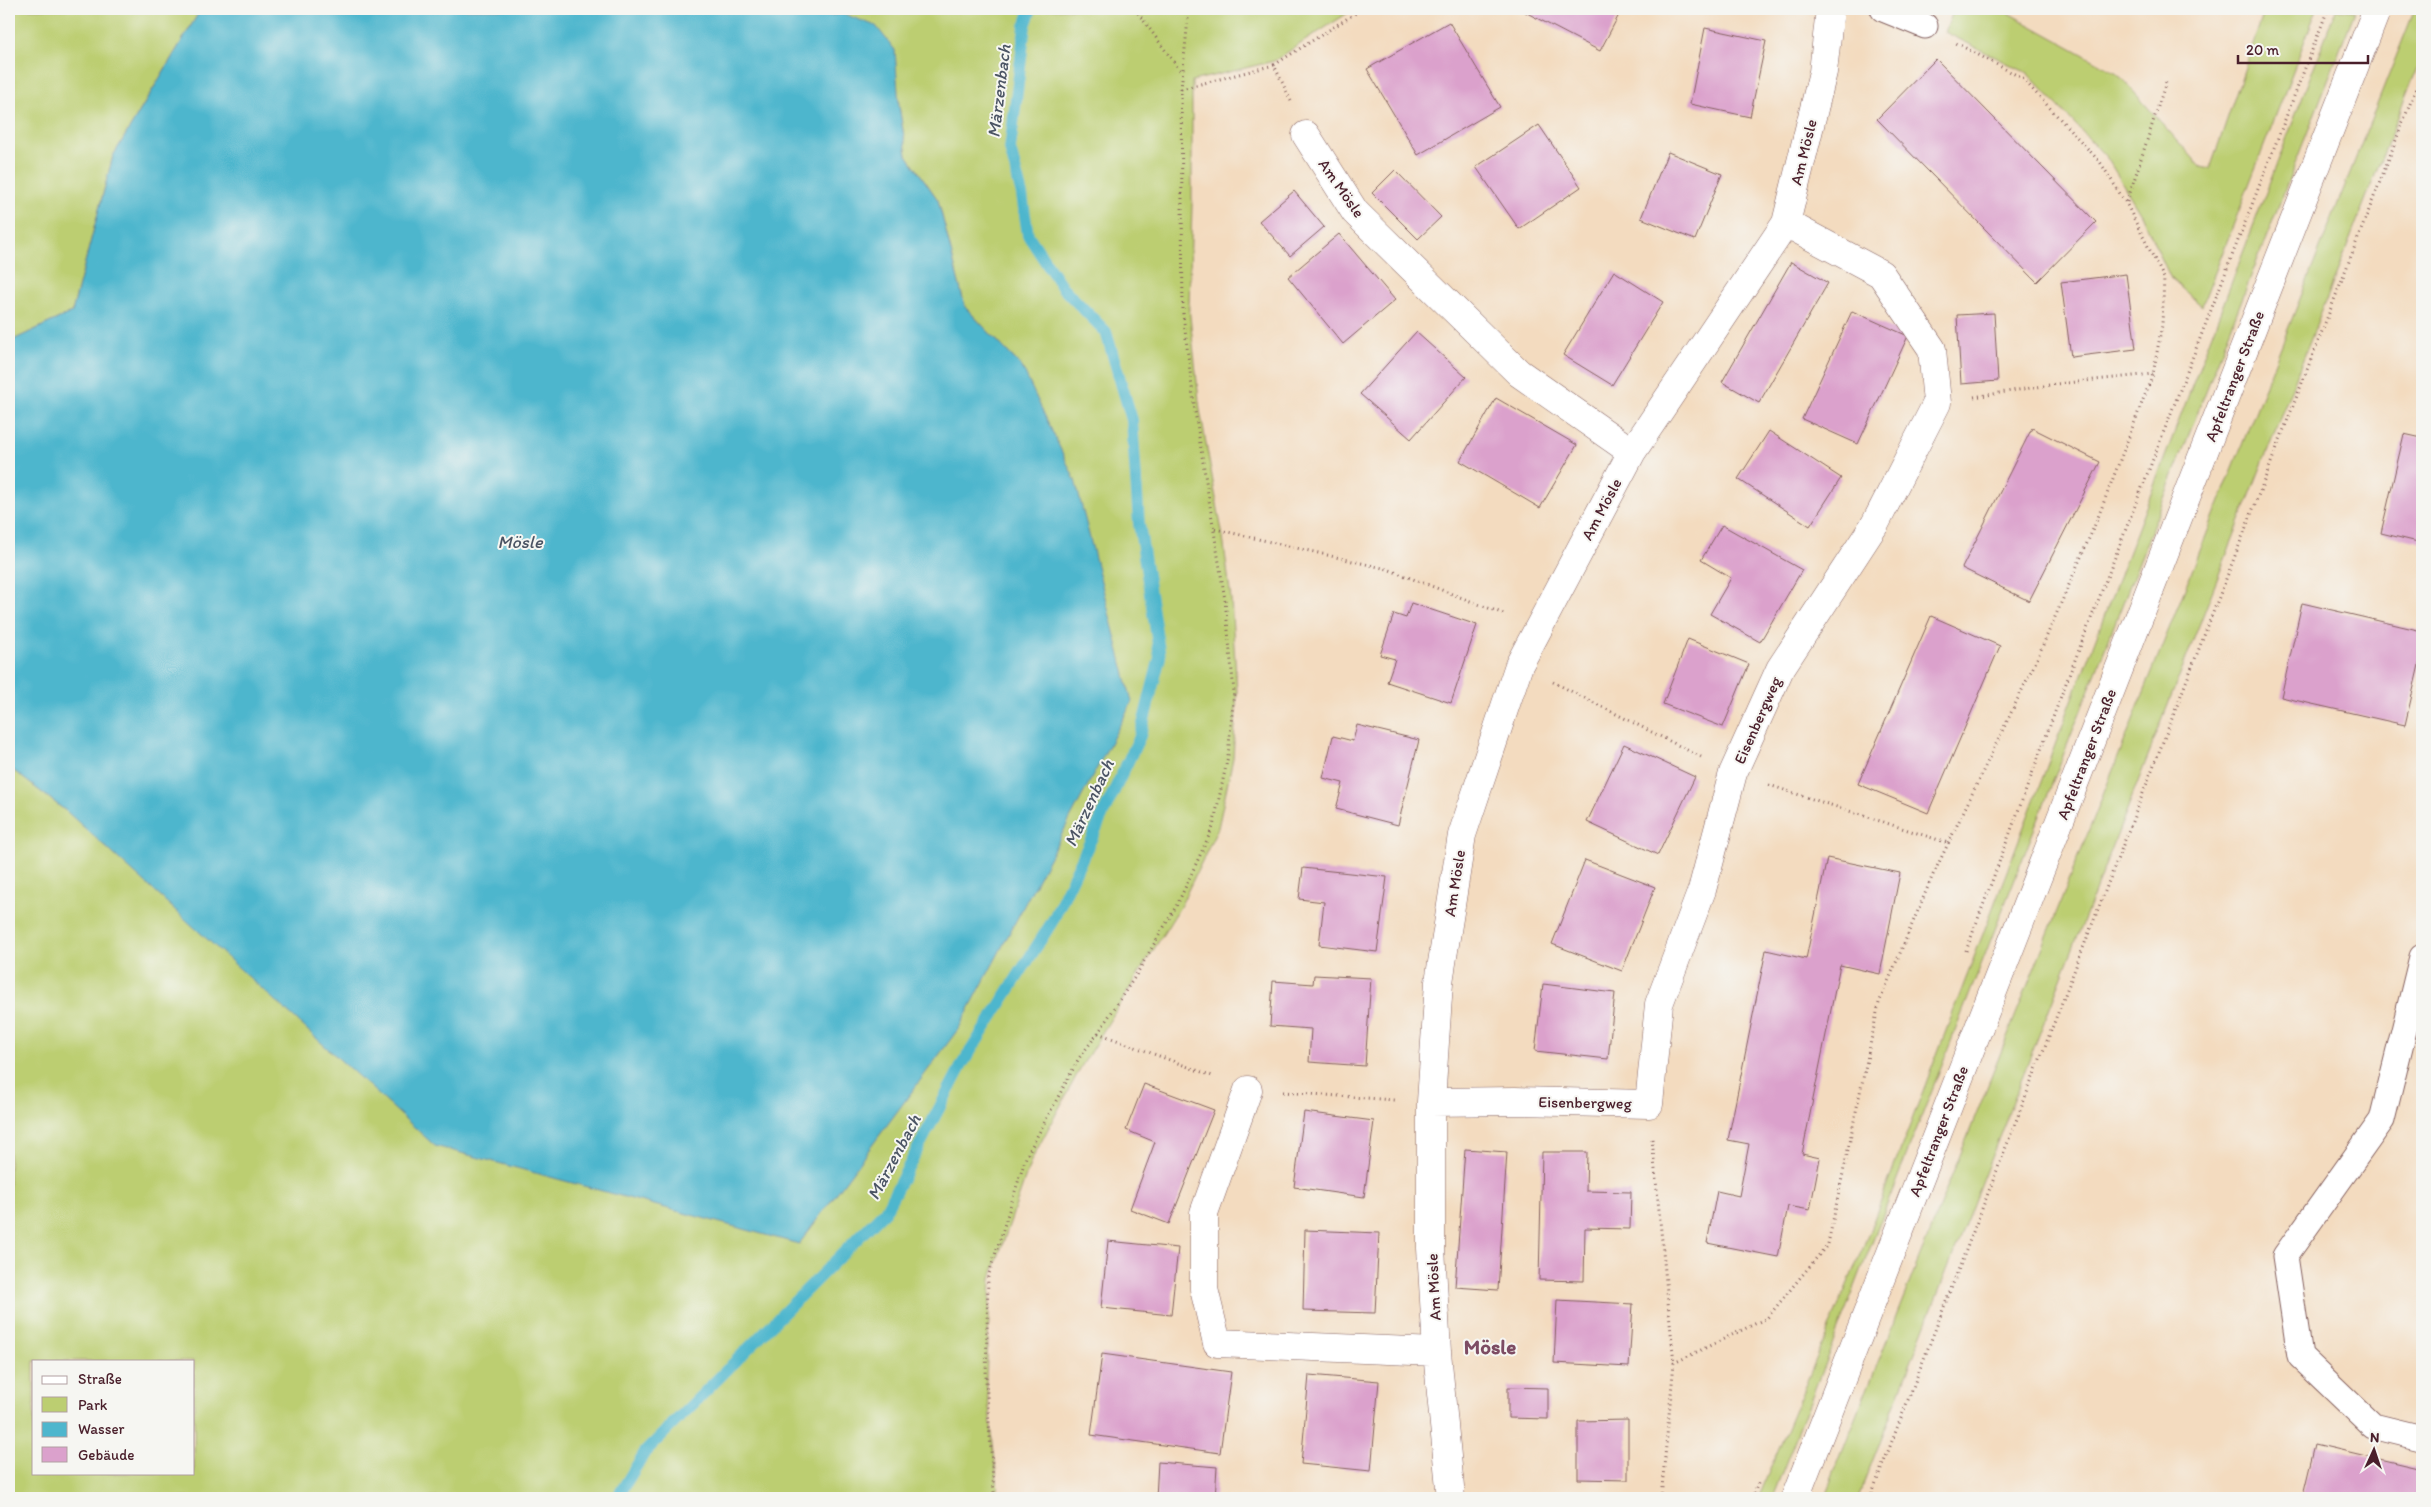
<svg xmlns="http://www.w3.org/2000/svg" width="2431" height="1507" font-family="Itim,sans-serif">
	<rect width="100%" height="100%" fill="#f6f6f2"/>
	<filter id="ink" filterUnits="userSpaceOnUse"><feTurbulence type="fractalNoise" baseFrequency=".02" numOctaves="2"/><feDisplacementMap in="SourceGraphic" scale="10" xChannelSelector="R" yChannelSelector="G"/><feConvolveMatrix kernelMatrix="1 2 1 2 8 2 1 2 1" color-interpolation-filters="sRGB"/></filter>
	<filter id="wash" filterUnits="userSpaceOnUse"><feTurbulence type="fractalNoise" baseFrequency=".0096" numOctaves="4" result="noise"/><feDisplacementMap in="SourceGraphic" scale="20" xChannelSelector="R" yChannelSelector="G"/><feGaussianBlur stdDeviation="1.12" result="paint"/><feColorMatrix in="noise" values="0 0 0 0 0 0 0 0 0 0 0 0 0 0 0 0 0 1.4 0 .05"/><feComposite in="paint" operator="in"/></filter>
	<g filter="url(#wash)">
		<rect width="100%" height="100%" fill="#f3dbbf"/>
		<path fill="#bcce71" stroke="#83764e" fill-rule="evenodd" d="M9 9H201L113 156 72 312 9 342Z
			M791 9H1354L1274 61 1192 81V205L1189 307 1200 410 1223 537 1231 599 1237 692 1233 758 1218 828 1180 907 1081 1067 1031 1161 991 1278 986 1380 998 1489 995 1498H9V767L66 811 1022 367 965 307 938 200 907 155 899 106 844 14 807 17ZM34 1361H194V1473H34Z
			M1954 9H2001L2117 73 2201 167 2210 169 2265 9H2317L2202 306 2171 279 2141 214 2107 158 2027 73 1945 32Z
			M2336 9 2355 11 1772 1498H1758L1868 1235Z
			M2415 9H2422V55L1858 1498H1824Z"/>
		<path fill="#4eb6cd" stroke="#4c6a7c" d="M201 9H791L807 17 844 14 876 26 895 50 899 106 907 155 938 200 965 307 1022 367 1075 480 1132 702 959 1028 799 1244 435 1146 66 811 9 767V342L72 312 113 156Z"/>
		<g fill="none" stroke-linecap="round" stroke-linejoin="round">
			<path stroke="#4eb6cd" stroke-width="12" d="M617 1498 645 1452 885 1211 963 1063 1052 922 1140 736 1160 657 1139 524 1132 420 1106 332 1062 287 1028 235 1022 195 1010 149 1025 26 1031 9"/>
		</g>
		<g id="blocks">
			<path fill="#dba1cc" d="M1526 9H1622L1600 51 1525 12Z
				M1449 22 1500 107 1418 155 1367 69Z
				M1705 28 1766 41 1750 117 1690 104Z
				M1936 59 2096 222 2037 282 1877 119Z
				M1539 125 1581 187 1519 229 1476 167Z
				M1668 152 1722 174 1695 240 1641 218Z
				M1395 170 1441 217 1418 239 1372 193Z
				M1294 191 1324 227 1290 256 1259 221Z
				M1339 234 1395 300 1343 344 1288 277Z
				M1791 262 1828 283 1759 403 1722 382Z
				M1614 271 1663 302 1612 385 1563 355Z
				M2126 274 2136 349 2071 357 2061 282Z
				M1852 311 1908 336 1858 444 1802 419Z
				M1994 313 1998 381 1961 384 1957 315Z
				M1416 332 1466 377 1411 439 1360 394Z
				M1496 398 1577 445 1540 508 1460 461Z
				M2032 428 2100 462 2029 601 1962 568Z
				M1769 431 1841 478 1810 526 1738 479Z
				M2404 434 2422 438V543L2381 533Z
				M1722 525 1802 570 1760 642 1710 614 1731 578 1701 560Z
				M1411 603 1477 625 1451 703 1387 682 1395 659 1380 655 1394 614 1406 618Z
				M2302 603 2422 631V652L2405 725 2281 697Z
				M1931 616 2000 646 1928 813 1858 784Z
				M1688 639 1749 664 1723 727 1663 704Z
				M1357 725 1419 740 1398 825 1336 809 1343 783 1323 778 1333 736 1353 741Z
				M1624 744 1695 777 1658 855 1587 822Z
				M1827 858 1900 873 1880 974 1840 965 1802 1154 1820 1158 1810 1210 1788 1206 1778 1257 1707 1243 1717 1191 1739 1196 1749 1144 1728 1140 1766 950 1806 959Z
				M1585 860 1655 887 1622 971 1552 944Z
				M1303 868 1387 877 1377 952 1319 945 1324 902 1299 899Z
				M1314 975 1371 978 1365 1066 1309 1062 1311 1029 1270 1026 1273 981 1313 984Z
				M1543 984 1615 993 1608 1059 1535 1051Z
				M1144 1084 1214 1110 1169 1224 1130 1209 1155 1142 1126 1130Z
				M1304 1112 1374 1121 1364 1197 1294 1187Z
				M1465 1149 1507 1152 1498 1290 1455 1287Z
				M1542 1152H1587L1586 1191 1631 1192 1630 1229 1585 1228 1584 1281 1539 1280Z
				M1305 1230 1379 1233 1375 1313 1303 1311Z
				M1108 1241 1178 1248 1171 1315 1101 1308Z
				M1557 1300 1633 1304 1629 1367 1554 1363Z
				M1102 1354 1231 1372 1220 1453 1091 1435Z
				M1309 1375 1379 1381 1371 1471 1301 1464Z
				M1508 1387 1548 1388V1419L1508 1418Z
				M1628 1420V1480L1578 1479V1421Z
				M2315 1444 2422 1469V1498H2302Z
				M1158 1462 1217 1467 1215 1498H1156Z"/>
		</g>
	</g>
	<g filter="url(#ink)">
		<use href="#blocks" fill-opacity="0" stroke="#85615f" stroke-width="1"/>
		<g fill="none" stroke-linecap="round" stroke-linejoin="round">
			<defs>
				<path id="service" d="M1883 9 1925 26
					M2422 957 2382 1120 2285 1256 2300 1356 2373 1426 2422 1438"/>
				<path id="minor" d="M1306 135 1355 212 1519 373 1632 452
					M1248 1090 1204 1213V1289L1217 1343 1437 1352
					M1431 1102 1515 1101 1649 1104 1659 1004 1702 890 1733 773 1780 669 1875 524 1937 403 1932 349 1881 274 1786 223
					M1451 1498 1437 1352 1431 1248V1102L1439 982 1462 835 1519 665 1632 452 1786 223 1823 72 1830 9"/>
				<path id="tertiary" d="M1795 1498 2377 9"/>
			</defs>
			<use href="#service" stroke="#85615f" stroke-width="27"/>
			<use href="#minor" stroke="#85615f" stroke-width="29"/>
			<use href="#tertiary" stroke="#85615f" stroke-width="29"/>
			<path stroke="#85615f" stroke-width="3" stroke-dasharray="1 4" stroke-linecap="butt" d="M1135 9 1182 73
				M1181 89 1274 65
				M1291 101 1274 65 1362 9
				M2127 202 2166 82
				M1974 397 2056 384 2153 374
				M1215 529 1387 569 1504 614
				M1553 682 1701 757
				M1769 785 1948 843
				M1966 951 2061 696 2328 9
				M1098 1033 1215 1077
				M1283 1092 1394 1100
				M1652 1139 1674 1363
				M992 1498 994 1493
				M1002 1498 994 1493 986 1380 988 1277 1026 1157 1079 1058 1098 1033 1136 975 1178 903 1213 827 1228 756 1234 692 1225 600 1195 412 1183 314 1181 89 1189 9
				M1661 1498 1674 1363 1767 1318 1828 1244 1879 1003 1932 877 2036 661 2097 520 2153 374 2162 325 2164 278 2126 203 2100 162 2022 78 1956 43
				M1752 1498 1759 1481
				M1870 1498 2422 73"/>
			<use href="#service" stroke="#fff" stroke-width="25"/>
			<use href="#minor" stroke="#fff" stroke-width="28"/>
			<use href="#tertiary" stroke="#fff" stroke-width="28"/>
		</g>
	</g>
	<g text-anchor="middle" stroke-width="4" stroke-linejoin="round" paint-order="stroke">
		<g font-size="16" fill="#4a1f2b" stroke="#f6f6f2">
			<text transform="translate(1803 152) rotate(-76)" y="6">Am Mösle</text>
			<text transform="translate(1342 188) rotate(55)" y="6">Am Mösle</text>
			<text transform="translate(2234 376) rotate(-69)" y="6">Apfeltranger Straße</text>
			<text transform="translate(1601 509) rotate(-62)" y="6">Am Mösle</text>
			<text transform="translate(1757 720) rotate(-66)" y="6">Eisenbergweg</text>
			<text transform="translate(2086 754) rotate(-69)" y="6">Apfeltranger Straße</text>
			<text transform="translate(1454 883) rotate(-81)" y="6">Am Mösle</text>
			<text transform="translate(1585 1102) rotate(1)" y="6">Eisenbergweg</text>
			<text transform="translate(1938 1131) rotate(-69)" y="6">Apfeltranger Straße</text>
			<text transform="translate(1433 1287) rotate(-93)" y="6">Am Mösle</text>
		</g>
		<g font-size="18" font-style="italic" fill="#4b5464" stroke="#f6f6f2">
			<text transform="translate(999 91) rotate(-83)" y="6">Märzenbach</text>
			<text x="520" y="548">Mösle</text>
			<text transform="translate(1089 803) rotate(-65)" y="6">Märzenbach</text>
			<text transform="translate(894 1157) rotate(-62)" y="6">Märzenbach</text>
		</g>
		<g font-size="21" font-weight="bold" fill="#7d4c63" stroke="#f6f6f2">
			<text x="1490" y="1354">Mösle</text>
		</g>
	</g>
	<rect width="2431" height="1507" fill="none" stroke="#f6f6f2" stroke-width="30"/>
	<rect x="32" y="1360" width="162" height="115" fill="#f6f6f2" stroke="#b1a0a2"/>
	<rect x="42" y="1376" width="25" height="8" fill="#ffffff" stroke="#b1a0a2"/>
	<text x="78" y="1384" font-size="15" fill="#4a1f2b">Straße</text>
	<rect x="42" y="1397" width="25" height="15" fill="#bcce71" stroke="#b1a0a2"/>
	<text x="78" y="1410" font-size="15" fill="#4a1f2b">Park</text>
	<rect x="42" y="1422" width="25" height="15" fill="#4eb6cd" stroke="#b1a0a2"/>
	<text x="78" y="1434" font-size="15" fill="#4a1f2b">Wasser</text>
	<rect x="42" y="1447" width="25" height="15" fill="#dba1cc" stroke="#b1a0a2"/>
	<text x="78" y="1460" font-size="15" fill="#4a1f2b">Gebäude</text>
	<g transform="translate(2374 1450) rotate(3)" stroke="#f6f6f2" stroke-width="4" paint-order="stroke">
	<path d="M0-4L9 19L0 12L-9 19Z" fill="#4a1f2b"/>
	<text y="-8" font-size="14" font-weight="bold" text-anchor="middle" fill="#4a1f2b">N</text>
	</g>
	<path d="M2238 55v8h130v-8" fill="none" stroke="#4a1f2b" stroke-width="2.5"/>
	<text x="2246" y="55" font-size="15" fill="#4a1f2b" stroke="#f6f6f2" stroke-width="4" paint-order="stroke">20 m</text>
</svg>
